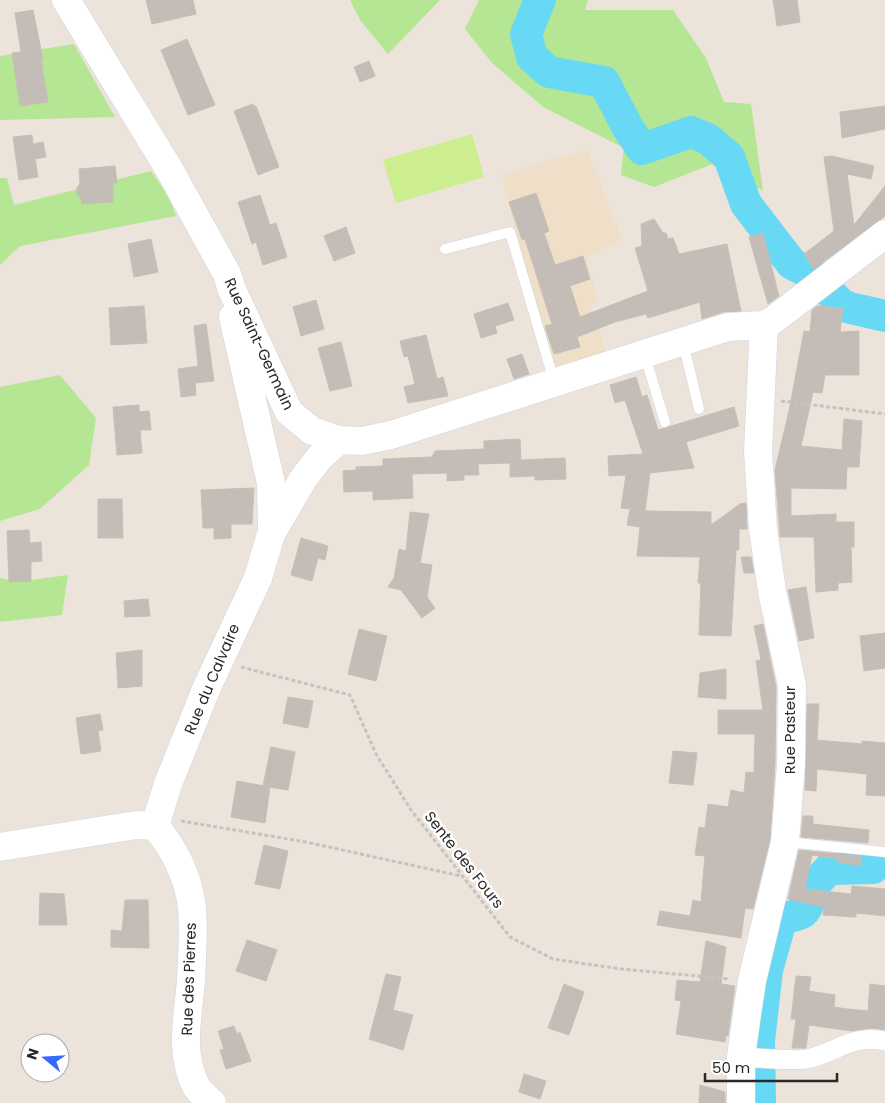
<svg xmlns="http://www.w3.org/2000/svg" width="885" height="1103" font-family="Poppins,sans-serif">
	<rect width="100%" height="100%" fill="#ece3da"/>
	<path fill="#efdfc8" d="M587 149 622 239 586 258 598 301 590 306 606 352 554 368 516 236 502 175Z"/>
	<path fill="#b5e693" d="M350 0H440L388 54 360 20Z
		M479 0H588L585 10H673L706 58 724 102 751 104 763 191 715 163 654 187 621 175 624 148 543 107 492 63 465 29Z
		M74 44 115 117 0 120V56Z
		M151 171 169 197 176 216 20 246 0 265V178H7L14 205Z
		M60 375 96 418 89 465 40 509 0 521V387Z
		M68 575 62 615 0 622V578L18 582Z"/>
	<path fill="#ccee8e" d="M472 134 484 177 396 203 383 160Z"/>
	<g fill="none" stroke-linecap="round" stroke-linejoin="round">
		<path stroke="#67d9f4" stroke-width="32" d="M540 0 526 34 532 57 549 72 604 82 628 128 642 149 691 132 708 139 729 157 746 204 792 264 812 274 841 304 850 308 885 316
			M783 918C811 913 804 911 814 888 816 881 824 875 829 869L873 868
			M760 1103 759 1041 767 970 778 931"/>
	</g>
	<path fill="#c4bdb7" stroke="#c7bfb4" d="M146 0H193L196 14 152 24Z
		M773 0H797L800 22 777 26Z
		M33 10 43 60H41L48 102 20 106 12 53 21 52 15 13Z
		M187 39 215 105 188 115 161 50Z
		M369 61 375 76 360 82 354 67Z
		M253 104 254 107 256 106 279 167 258 175 234 111Z
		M885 106V129L842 138 840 112Z
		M32 135 33 144 43 142 46 157 35 159 38 177 19 180 13 137Z
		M832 156 874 166 871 179 847 174 854 225 885 186V216L814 269 804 254 834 231 824 157Z
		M115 166 117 183H113V202L82 204 81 198 77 194V188L80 184 79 169Z
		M536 193 549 231 544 233 555 265 583 256 590 279 570 286 580 317 648 291 635 248 642 246 641 224 654 219 663 233H666L668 239 673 238 679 254 727 244 741 311 723 312 702 319 700 302 648 318 646 314 615 322 577 337 580 347 554 354 545 326 552 324 525 239 522 240 509 202Z
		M260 195 270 225 276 223 287 257 263 265 256 242 252 244 238 202Z
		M346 227 355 253 334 261 324 236Z
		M763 233 779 296 768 304 749 237Z
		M151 239 158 272 134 277 128 244Z
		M316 300 324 329 301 336 293 307Z
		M508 303 514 320 495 326 497 333 481 338 474 314Z
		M144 306 147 343 111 345 109 308Z
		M817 306 843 308 840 332 859 331V375H825L822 393 813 392 801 446 842 450 844 419 862 421 859 467H847L846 489 791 488V516L836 514V522H854V547H851L852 582 838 583V590L816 592 814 537H780L775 470 789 411 804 331 810 332 812 310Z
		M206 324 214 381 195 383 196 395 181 397 178 369 198 366 194 326Z
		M426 335 437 379 443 377 448 396 408 403 404 387 415 384 408 356 404 357 400 341Z
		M341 342 352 386 330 391 318 348Z
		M522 354 529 374 514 379 507 359Z
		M636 377 642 397 647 395 658 430 734 407 739 426 686 442 694 468 650 473 645 511 711 512V525L740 504 746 503 747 529H739V550H736L731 636 699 635 701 583H698L700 557 637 556 640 527 627 525 630 509 621 508 626 475 609 476 608 456 643 454 625 400 615 403 610 385Z
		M139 405V412L149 411 151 430H140L142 453 117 455 113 407Z
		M520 439 521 460 565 458 566 479 535 480V476L510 477V463L478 464 479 475H464V480L447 481V473L412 474 413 498 373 500V491L344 492 343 471 356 470V467L383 466V459L432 457 435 451 484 449V441Z
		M254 488 252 524H231V538L214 539V528H203L201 490Z
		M98 499H122L123 538H98Z
		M410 512 429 514 420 563 432 565 427 597 435 608 422 618 401 590 388 587 394 578 399 549 406 551Z
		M29 530 30 543 41 542 42 561 31 562V581L9 582 7 531Z
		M301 538 328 546 325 560 318 558 312 581 291 575Z
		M741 557H751L754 573H744Z
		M806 587 814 638 799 641 788 590Z
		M148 599 150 616 125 617 124 601Z
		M763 624 776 687 775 764 770 840 753 909 745 908 741 938 657 925 660 911 690 916 693 900 701 902 705 856 695 855 699 827 705 828 708 804 728 807 731 790 744 793 746 772 754 773 755 734H718V710H763L756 661 761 660 754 626Z
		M359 629 387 636 376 681 348 674Z
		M885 633V668L864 671 860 636Z
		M142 650V686L118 688 116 653Z
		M726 669V699L698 697 700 673Z
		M288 697 313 701 308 728 283 723Z
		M807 704H819L817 740 862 744V741L885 743V796L866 795 867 774 817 769 816 791 805 790Z
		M100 714 103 730 98 731 101 751 81 754 76 718Z
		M271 747 295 752 288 790 263 786Z
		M673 751 697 753 693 785 669 783Z
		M237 781 270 787 265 823 231 817Z
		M803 816H813V824L869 830 868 843 801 837Z
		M264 845 288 851 280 889 255 884Z
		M799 850 860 856 862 865 839 863V859L812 855 805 889 851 894 852 886 885 889V916L856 913V917L823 915 824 907 788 899Z
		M40 893 64 894 67 925H39Z
		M125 900H148L149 948 111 947V930L122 931Z
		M247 940 277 950 266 981 236 971Z
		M706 941 726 947 721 984 735 986 728 1036 726 1035 725 1042 676 1034 681 1001 675 1000 677 980 700 982Z
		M386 974 401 977 393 1010 413 1015 403 1050 369 1039Z
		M796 976 811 977 809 991 835 995 834 1007 847 1009 868 1011 870 984 885 986V1030L872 1028 851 1031 809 1025 806 1048H792L796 1019H791Z
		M564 984 584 992 569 1035 548 1028Z
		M234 1026 237 1034 240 1032 251 1061 226 1069 220 1050 224 1049 218 1031Z
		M524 1074 546 1081 540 1099 519 1092Z
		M700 1085 725 1092V1103H699Z"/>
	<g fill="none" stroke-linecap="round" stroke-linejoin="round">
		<defs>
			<path id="lane" d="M445 249 510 232 554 381
				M683 342 699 409
				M645 356 665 422
				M787 842 885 852"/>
			<path id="street" d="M741 1057C756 1058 795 1061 807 1059 839 1052 850 1034 885 1041"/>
			<path id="secondary" d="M66 0 169 169 227 274 232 290 289 412 312 431 339 440 362 441 391 435 728 327 764 325 772 321 885 234
				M233 317 271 483 272 530
				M155 826 168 784 207 687 258 578 271 534 303 479 320 457 339 440
				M155 826C174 848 189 878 192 908 194 932 192 957 191 981 188 1016 179 1053 196 1086 199 1092 207 1098 212 1103
				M0 847 136 825 155 826
				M741 1103V1057L747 1014 752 981 785 842 791 765 792 685 772 591 763 529 758 451 764 325"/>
		</defs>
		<use href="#lane" stroke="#cfd4e3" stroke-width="11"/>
		<use href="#street" stroke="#cfd4e3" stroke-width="20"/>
		<use href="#secondary" stroke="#cfd4e3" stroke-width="29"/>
		<path stroke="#c3c3c3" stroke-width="3" stroke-dasharray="4 2.5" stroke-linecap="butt" d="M781 401 885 414
			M241 667 350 695 376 754 411 810 510 937 553 959 621 969 730 979
			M181 821 306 842 461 876"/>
		<use href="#lane" stroke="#fff" stroke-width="10"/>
		<use href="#street" stroke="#fff" stroke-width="19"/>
		<use href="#secondary" stroke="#fff" stroke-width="28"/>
	</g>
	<g text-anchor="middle" stroke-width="5" stroke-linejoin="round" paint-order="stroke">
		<g font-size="15" fill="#292929" stroke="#fff">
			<text transform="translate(259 344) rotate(65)" y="5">Rue Saint-Germain</text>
			<text transform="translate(212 679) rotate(-67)" y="5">Rue du Calvaire</text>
			<text transform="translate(790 730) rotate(-90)" y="5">Rue Pasteur</text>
			<text transform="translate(464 860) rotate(52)" y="5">Sente des Fours</text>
			<text transform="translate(189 979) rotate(-88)" y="5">Rue des Pierres</text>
		</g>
	</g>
	<g transform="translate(45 1058) rotate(288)"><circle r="24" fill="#ffffff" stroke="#a9a9a9"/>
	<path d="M0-4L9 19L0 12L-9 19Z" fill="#3469ff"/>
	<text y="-8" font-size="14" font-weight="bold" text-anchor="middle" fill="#292929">N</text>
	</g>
	<path d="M705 1073v8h132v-8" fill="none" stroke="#292929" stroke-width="2.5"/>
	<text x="712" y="1073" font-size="15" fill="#292929" stroke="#ffffff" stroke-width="4" paint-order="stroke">50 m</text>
</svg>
